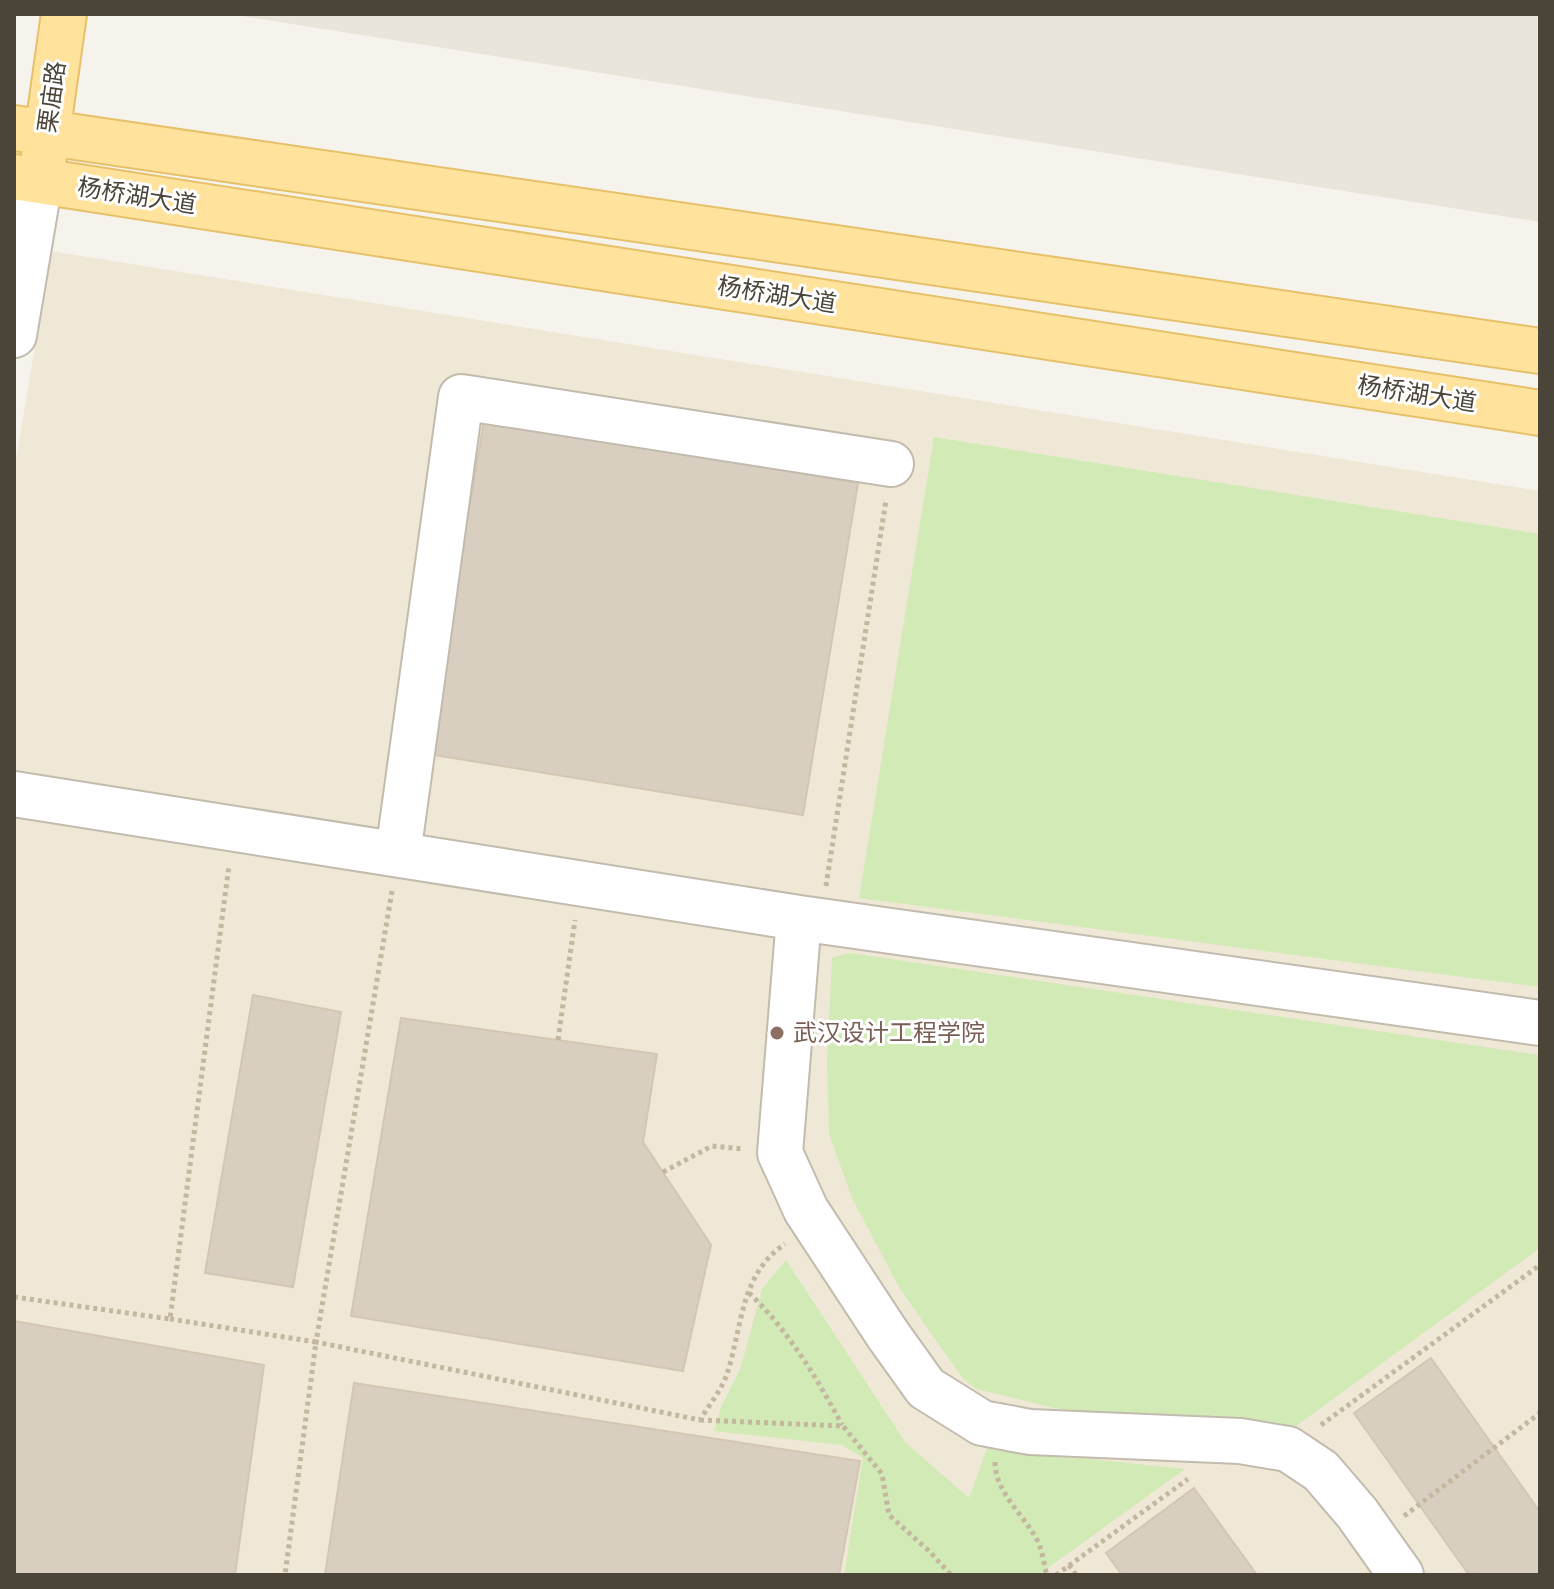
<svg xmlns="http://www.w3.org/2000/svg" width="1554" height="1589" font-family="'Nunito Sans','Noto Sans SC',sans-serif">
	<rect width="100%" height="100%" fill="#f6f3ec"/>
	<path fill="#eae5da" d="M229 14H1540V222Z"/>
	<path fill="#efe8d6" d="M51 251 1540 491V1575H14V471Z"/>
	<path fill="#d2eab5" d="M934 437 1540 534V987L859 898Z
		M850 953 1540 1055V1248L1292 1429 1080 1414 976 1389 961 1376 900 1289 852 1198 829 1134 827 1061 832 958Z
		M786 1260 905 1442 969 1498 987 1448 1185 1469 1038 1575H844L863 1458 842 1445 714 1431 721 1407 741 1367 762 1289Z"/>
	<path fill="#d8cfc1" stroke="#d3c7b4" stroke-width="2" d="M484 421 858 483 803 815 428 754Z
		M253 995 341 1012 293 1287 205 1273Z
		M401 1018 657 1054 643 1142 711 1245 683 1371 351 1316Z
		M14 1321 264 1365 235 1575H14Z
		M1431 1358 1540 1512V1575H1482L1480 1573 1469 1575 1354 1413Z
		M354 1383 860 1461 839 1575H325Z
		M1194 1488 1257 1575H1122L1106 1553Z"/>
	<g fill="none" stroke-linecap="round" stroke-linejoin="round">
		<defs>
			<path id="minor" d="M14 335 40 181
				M14 794 799 918
				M398 854 461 397 891 464
				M1401 1575 1357 1513 1321 1471 1288 1449 1240 1441 1030 1432 982 1423 926 1388 888 1335 806 1210 780 1153 799 918 1540 1023"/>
			<path id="major" d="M14 128 1540 351
				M43 163 64 14
				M14 177 1540 413"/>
		</defs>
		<use href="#minor" stroke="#c2bbae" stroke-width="48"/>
		<use href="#major" stroke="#e6c16a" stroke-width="48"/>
		<path stroke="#c4b79f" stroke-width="5" stroke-dasharray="4 4" stroke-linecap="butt" d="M826 886 886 500
			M392 891 316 1342 700 1420C709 1405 723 1388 728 1371 742 1326 741 1273 785 1244
			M558 1040 575 920
			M663 1172 712 1146 743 1149
			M749 1293C788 1330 817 1378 842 1425
			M14 1297 170 1319 229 865
			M170 1319 316 1342 285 1575
			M700 1420 843 1426 882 1474 889 1515 929 1551 951 1575
			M1321 1425 1540 1265
			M995 1462C995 1494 1027 1517 1039 1544 1043 1554 1044 1565 1047 1575
			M1404 1516 1540 1413
			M1069 1565 1076 1575
			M1056 1575 1188 1479"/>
		<use href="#minor" stroke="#fff" stroke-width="44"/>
		<use href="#major" stroke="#ffe39c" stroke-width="44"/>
	</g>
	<circle fill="#8d6e63" stroke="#fff" stroke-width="3" cx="777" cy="1033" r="8"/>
	<g text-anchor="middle" stroke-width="6" stroke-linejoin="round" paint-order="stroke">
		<g font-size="24" fill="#4b4439" stroke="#fff">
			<text transform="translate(52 97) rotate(-82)" y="8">栗庙路</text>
			<text transform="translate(137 196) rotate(9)" y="8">杨桥湖大道</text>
			<text transform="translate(777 295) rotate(9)" y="8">杨桥湖大道</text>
			<text transform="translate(1417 394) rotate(9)" y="8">杨桥湖大道</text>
		</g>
		<g font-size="24" fill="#785e54" stroke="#fff" text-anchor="start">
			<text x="793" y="1041">武汉设计工程学院</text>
		</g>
	</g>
	<rect width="1554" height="1589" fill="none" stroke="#4b4439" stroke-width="32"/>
</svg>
